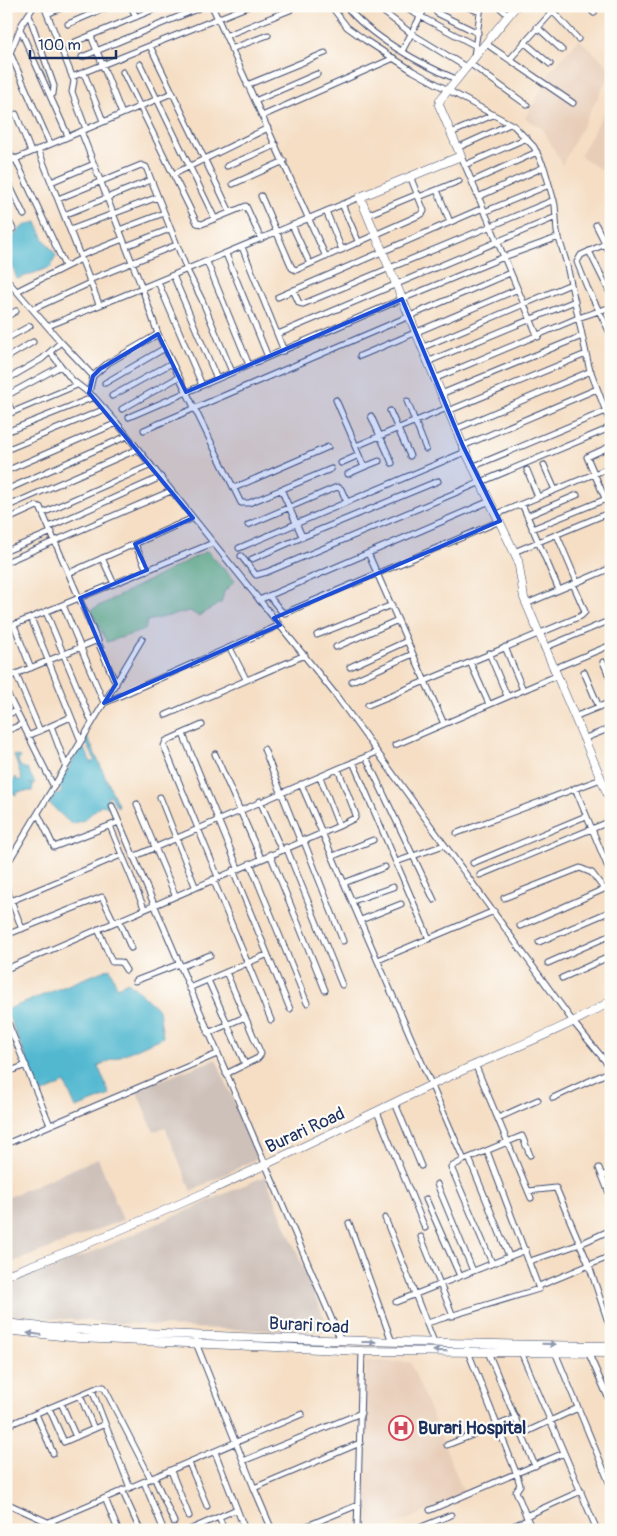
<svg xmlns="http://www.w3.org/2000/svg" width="617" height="1536" font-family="Pangolin,sans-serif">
	<rect width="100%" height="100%" fill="#fdfcf7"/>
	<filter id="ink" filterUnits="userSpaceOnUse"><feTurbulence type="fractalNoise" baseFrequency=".02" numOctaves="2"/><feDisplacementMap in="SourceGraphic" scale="10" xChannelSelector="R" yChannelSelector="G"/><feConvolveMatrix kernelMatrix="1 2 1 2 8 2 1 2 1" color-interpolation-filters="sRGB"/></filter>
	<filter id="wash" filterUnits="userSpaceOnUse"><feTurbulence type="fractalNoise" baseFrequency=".0096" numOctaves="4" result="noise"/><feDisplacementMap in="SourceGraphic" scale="20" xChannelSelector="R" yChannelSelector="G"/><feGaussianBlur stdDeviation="1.12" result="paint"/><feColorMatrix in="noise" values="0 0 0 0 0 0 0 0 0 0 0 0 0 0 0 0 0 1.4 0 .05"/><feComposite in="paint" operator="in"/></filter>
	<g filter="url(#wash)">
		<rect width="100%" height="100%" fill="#f5dec4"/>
		<path fill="#e8ceb9" d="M579 39 611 68V72L562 165 543 129 525 118 552 70Z
			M611 100V176L580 156Z
			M366 1361 410 1362 465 1495 382 1530H362Z"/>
		<path fill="#cec1ba" d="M216 1059 258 1158 191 1191 165 1127 154 1132 136 1090Z
			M98 1158 123 1220 6 1265V1198Z
			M265 1176 330 1332 192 1328 6 1315V1282L86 1255Z"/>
		<path fill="#84c984" stroke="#507c71" d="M207 551 235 581 224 592 221 603 198 616 190 611 147 621 145 630 107 642 91 610Z"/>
		<path fill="#51b8d0" stroke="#367497" d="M37 222 43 238 56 255 51 267 17 279 7 251C13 234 19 225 37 222Z
			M87 736 119 807 116 806 110 795 107 797 110 807 101 805 84 820 71 824 49 803 55 793 59 795 62 790 58 786 81 747 86 751 91 763 95 760 85 741Z
			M14 755 21 757 18 761 20 766 27 769 35 783 33 785 29 783 33 786 32 791 17 792V795L12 793 13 781 16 777 18 781 22 779Z
			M110 968 117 987 128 982 159 1010 163 1037 98 1066 110 1095 76 1108 65 1083 41 1094 6 1010Z"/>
	</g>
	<g filter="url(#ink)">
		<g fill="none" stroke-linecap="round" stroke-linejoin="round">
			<defs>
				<path id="street" d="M34 6 22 24 10 53 50 144
					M44 6 74 81 72 92 86 129
					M131 6 136 17
					M212 6 326 257
					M346 6C369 36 422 65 456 79
					M376 6 412 34 466 67
					M401 6 476 46
					M433 6 437 13 478 33
					M465 6 480 12
					M498 6 508 15
					M548 6 578 39
					M587 6 594 13
					M47 14 66 6
					M29 15 54 86 53 94 50 96
					M68 24 110 6
					M537 27 562 50
					M20 29 68 136
					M91 36 122 114
					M225 36 290 10
					M75 42 162 6
					M524 42 550 64
					M485 43 573 103
					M150 46 230 212
					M231 49 268 35
					M402 51 426 6
					M474 56 481 6
					M82 57 204 6
					M510 59 553 11
					M469 63 527 105
					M140 64 215 219
					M123 72 197 223 202 224 246 206 261 239
					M84 73 103 121
					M72 77 249 6
					M247 85 325 53
					M255 101 317 74
					M6 108V113
					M16 114 31 152
					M262 116 394 58
					M451 133 493 115
					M6 144 12 159
					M457 148 510 124
					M38 149 99 304
					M461 156 538 337
					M15 158 65 266
					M6 163 172 93
					M465 165 527 138
					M227 166 276 145
					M174 174 268 128
					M6 178 24 215
					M473 181 537 152
					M51 182 94 164
					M233 184 284 161
					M437 190 450 222
					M261 196 292 268 296 270 422 214 424 211 410 176
					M419 197 459 181
					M478 197 544 167
					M58 199 141 165 146 167 187 270 202 300 232 372
					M342 204 359 243
					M326 211 342 250
					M484 212 549 185
					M64 215 151 180
					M367 215 418 194
					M6 216 13 229
					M292 225 310 264
					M596 225 611 255
					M70 230 158 197
					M119 230 164 213
					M605 244 581 255 577 262 587 287 611 335
					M126 246 170 229
					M242 247 284 351
					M589 251 611 295
					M226 254 268 357
					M80 256 123 239
					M207 262 249 365
					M173 275 217 379
					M6 279 61 342 93 376 89 393
					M89 280 176 245
					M158 282 202 385
					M293 290 299 303 303 304 554 200
					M17 291 81 259
					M278 297 483 208
					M33 309 90 283
					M6 317 16 311
					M48 326 142 288 81 131
					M158 334 241 503H249L331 469
					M278 334 556 217
					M6 339 30 326
					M421 348 571 284
					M50 352 72 380 94 397 117 423 335 694 574 1023 611 1068
					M360 356 516 290
					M6 358 33 342
					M427 362 575 301
					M93 376 108 363 158 334 142 288 360 197
					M434 379 578 318 611 307
					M6 380 42 359 61 342
					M105 383 165 348
					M441 394 582 336
					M6 396 61 366
					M112 396 172 363
					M6 398 12 412
					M336 400 356 446 447 408
					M407 401 426 449
					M122 409 179 377
					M390 411 410 456
					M448 411 586 354
					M6 415 77 385
					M371 416 392 463
					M129 417 402 299 504 257 559 237
					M456 429 591 371
					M144 430 510 273
					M6 432 94 397
					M354 444 364 467 379 461
					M463 446 597 389
					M611 446 587 457 611 512
					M6 450 105 409
					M341 463 359 455
					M544 465 555 490
					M472 467 606 411
					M527 470 538 497
					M6 471 117 423
					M348 474 364 467
					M234 488 328 447
					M281 489 301 534 305 536 438 481
					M6 490 127 436
					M522 504 559 590
					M6 507 138 449
					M43 513 151 465
					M497 514 611 467
					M527 516 577 495
					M6 520 37 506 40 507 116 684
					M248 525 337 487 341 489 347 502
					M49 527 161 477
					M532 529 611 497
					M557 535 577 582
					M135 544 147 570
					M239 548 465 452
					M6 551 52 532
					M514 552 611 512
					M368 553 444 724
					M241 556 256 575 267 572 605 430 611 425 589 367 566 261 557 232 555 205 544 167 534 147 514 126 413 71 365 40 347 27 331 6
					M102 558 114 584
					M252 559 305 536
					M6 562 171 491
					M69 573 193 518
					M269 596 281 611 285 613 500 521
					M259 600 490 501
					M526 604 611 568
					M63 605 104 703
					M46 612 92 723
					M31 618 81 741
					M14 625 31 668
					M6 628 213 543
					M317 635 392 605
					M336 647 398 620
					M505 647 523 690
					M230 648 246 679
					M544 648 611 620
					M489 653 507 696
					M470 662 489 704
					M603 662 611 680
					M350 667 407 641
					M553 669 611 645
					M584 672 599 707
					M16 674 40 731
					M6 678 98 640
					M352 681 413 654
					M6 691 54 787
					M104 703 142 639
					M368 705 581 616 585 612 584 609 573 584
					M6 715 16 711
					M166 715 305 655
					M574 717 611 702
					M202 725 166 741 164 746 218 877
					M51 726 66 766
					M6 731 23 724
					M183 734 238 868
					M28 736 71 717
					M583 739 611 728
					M395 745 556 676
					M264 749 300 840
					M215 754 261 858
					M366 757 434 900
					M353 762 429 939
					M338 769 356 815 355 818 339 826
					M301 784 464 1160
					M575 788 611 875
					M160 797 195 886
					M260 801 281 849
					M137 804 175 895
					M112 806 341 1341
					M38 814 54 847 119 822
					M110 826 144 908
					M457 833 601 779
					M303 839 343 941
					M286 847 342 985
					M270 854 325 990
					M333 856 373 840
					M133 857 377 752
					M396 862 444 845
					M250 863 307 1003
					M473 863 586 816
					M6 866 104 703 280 625
					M233 870 290 1009
					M480 875 611 821
					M213 879 271 1020
					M344 883 385 867
					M6 887 22 929
					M504 898 580 868 592 873 604 889
					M11 901 121 855
					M353 901 393 887
					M119 920 131 948
					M361 920 401 904
					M520 926 611 886
					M98 929 112 962H121L126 970
					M6 935 102 897 114 922
					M539 942 611 911
					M378 960 494 911
					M548 963 611 935
					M180 967 210 955
					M6 969 339 826 320 777
					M226 972 261 1054 258 1058 226 1074
					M562 978 611 956
					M208 980 245 1064
					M135 981 179 964
					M189 988 266 955
					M6 1018 50 1125
					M208 1033 245 1017
					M475 1064 531 1198
					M6 1073 26 1065
					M553 1098 611 1071
					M395 1103 421 1166
					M377 1112 425 1228
					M498 1118 538 1100
					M6 1144 217 1054
					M469 1158 509 1256
					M599 1168 611 1198
					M602 1176 611 1172
					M437 1184 473 1271
					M528 1191 556 1188 589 1265 611 1331
					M426 1199 460 1276
					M385 1218 434 1342
					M349 1223 392 1342
					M421 1237 453 1316
					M530 1261 580 1244 611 1230
					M492 1263 451 1167 464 1160 522 1136 530 1155
					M539 1286 611 1256
					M396 1302 526 1250
					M427 1323 539 1289 487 1151
					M196 1335V1343L254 1488 360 1443
					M467 1349 517 1475 520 1485 516 1491 532 1530
					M488 1352 535 1466
					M521 1352 597 1530
					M555 1352 611 1487
					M588 1352 611 1404
					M92 1390 130 1488
					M80 1395 94 1429
					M61 1403 76 1437
					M49 1408 64 1442 105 1424
					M36 1414 53 1453
					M6 1426 99 1387H104L151 1479
					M522 1434 578 1408
					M447 1445 516 1418
					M215 1452 245 1530
					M243 1461 361 1413
					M189 1463 207 1506
					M171 1471 189 1516
					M154 1477 174 1522
					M144 1482 162 1526
					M254 1488 272 1530
					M122 1490 140 1530
					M105 1498 118 1530
					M6 1503 65 1530
					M430 1510 564 1453
					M526 1516 581 1491
					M219 1517 224 1530
					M49 1522 302 1414
					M189 1530 237 1509
					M297 1530 358 1505
					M357 1530 362 1351
					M414 1530 451 1515
					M503 1530 527 1520"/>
				<path id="secondary" d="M516 6 440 100 439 105 461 156 360 197 463 446 518 560 524 598 611 802
					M6 1275C153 1221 293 1152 433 1084 492 1055 555 1035 611 1001
					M6 1323C77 1332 147 1333 218 1336 349 1342 480 1344 611 1346
					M6 1330 79 1338 362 1351 611 1353"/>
			</defs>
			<use href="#street" stroke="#3c496d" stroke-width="7"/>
			<use href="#secondary" stroke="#3c496d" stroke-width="9"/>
			<use href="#street" stroke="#fff" stroke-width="5"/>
			<use href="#secondary" stroke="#fff" stroke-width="8"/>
		</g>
		<defs><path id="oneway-solid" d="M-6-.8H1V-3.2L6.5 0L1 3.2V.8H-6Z" transform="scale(1.25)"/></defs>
		<g fill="#8d97ae">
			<use href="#oneway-solid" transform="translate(34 1334) rotate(-173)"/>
			<use href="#oneway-solid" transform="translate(369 1342)"/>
			<use href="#oneway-solid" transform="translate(549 1344) rotate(1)"/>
			<use href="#oneway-solid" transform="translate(440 1351) rotate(-179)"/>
		</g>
	</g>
	<path fill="#1d4ed8" fill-opacity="0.2" stroke="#1d4ed8" stroke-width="4" stroke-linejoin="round" d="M402 299 463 446 500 521 274 618 280 625 104 703 116 684 80 598 147 570 135 544 193 518 89 393 93 376 100 369 158 334 186 392Z"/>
	<defs>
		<symbol id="hospital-ring" viewBox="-11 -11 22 22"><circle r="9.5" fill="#fdfcf7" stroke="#d1495b" stroke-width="1.5"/><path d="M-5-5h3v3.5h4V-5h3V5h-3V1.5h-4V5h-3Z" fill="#d1495b"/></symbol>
	</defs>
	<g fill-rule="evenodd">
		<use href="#hospital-ring" x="387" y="1414" width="28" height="28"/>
	</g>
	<g text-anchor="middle" stroke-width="4.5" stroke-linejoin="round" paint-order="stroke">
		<g font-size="18" fill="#1b2f5e" stroke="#fdfcf7">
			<text transform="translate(305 1130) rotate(-25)" y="6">Burari Road</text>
			<text transform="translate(309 1325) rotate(3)" y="6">Burari road</text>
		</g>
		<g font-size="18" font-weight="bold" fill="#1b2f5e" stroke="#fdfcf7" text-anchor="start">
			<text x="418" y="1434">Burari Hospital</text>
		</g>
	</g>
	<rect width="617" height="1536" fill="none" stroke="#fdfcf7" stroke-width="25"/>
	<path d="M30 50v8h86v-8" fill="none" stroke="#1b2f5e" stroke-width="2.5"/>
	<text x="38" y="50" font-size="15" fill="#1b2f5e" stroke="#fdfcf7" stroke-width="4" paint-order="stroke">100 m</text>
</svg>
